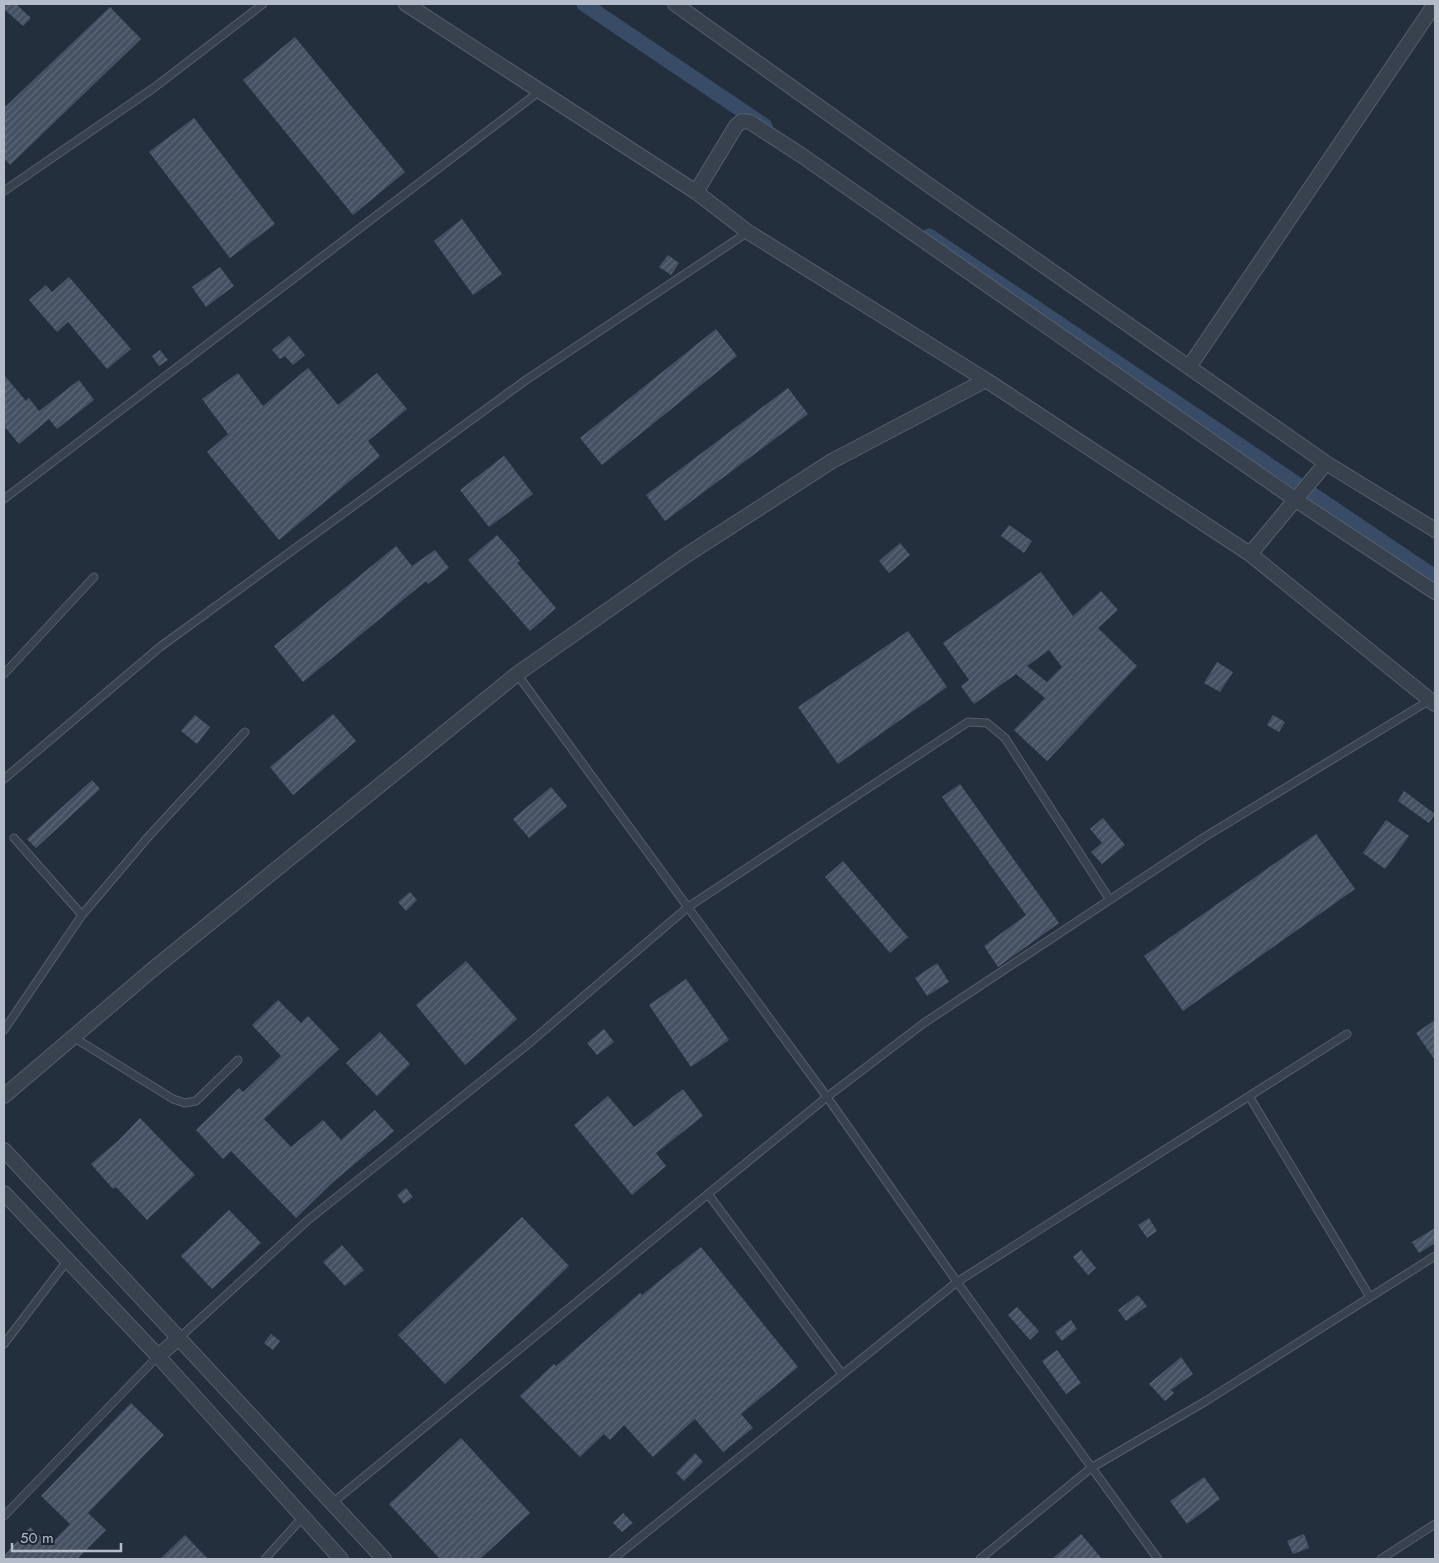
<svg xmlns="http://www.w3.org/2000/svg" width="1439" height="1563" font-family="Jost,sans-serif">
	<defs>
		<pattern id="building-hatch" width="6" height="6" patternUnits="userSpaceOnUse" patternTransform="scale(1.25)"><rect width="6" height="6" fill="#455162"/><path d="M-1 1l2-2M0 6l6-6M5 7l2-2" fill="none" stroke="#5d6877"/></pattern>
	</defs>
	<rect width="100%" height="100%" fill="#242f3e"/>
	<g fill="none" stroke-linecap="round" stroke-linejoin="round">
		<path stroke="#394c67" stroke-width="15" d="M584 4 765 126
			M929 236 1435 577"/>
	</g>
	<path fill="url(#building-hatch)" fill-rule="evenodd" d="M4 4H16L31 18 23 26 4 9Z
		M110 7 141 39 10 165 4 158V108Z
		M295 37 405 172 353 215 243 80Z
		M194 118 275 224 230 258 149 152Z
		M462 219 502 274 473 295 434 241Z
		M668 255 679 263 671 275 659 267Z
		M220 267 234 286 206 307 192 287Z
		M69 277 131 349 107 369 68 322 57 332 29 300 46 285 52 292Z
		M716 329 737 356 602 465 580 438Z
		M289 336 305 355 293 365 285 356 280 359 272 350Z
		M160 350 168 360 159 366 152 356Z
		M308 368 338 405 377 373 407 409 368 441 380 456 279 540 207 452 228 434 202 399 238 373 263 406Z
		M4 375 26 401 29 398 39 411 79 380 94 400 57 429 49 419 19 444 4 426Z
		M788 388 808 414 665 521 646 495Z
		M504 456 533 494 489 527 460 490Z
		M1009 525 1032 541 1024 553 1001 536Z
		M497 535 520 561 517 563 556 608 530 631 468 560Z
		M900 543 910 555 889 573 879 561Z
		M396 546 412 566 435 550 449 568 428 584 426 581 303 682 274 646Z
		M1041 572 1073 616 1101 591 1118 610 1098 628 1137 666 1047 761 1014 730 1045 698 1016 674 974 704 961 686 969 680 943 643ZM1049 650 1062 667 1047 682 1027 666Z
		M908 631 947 687 838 764 798 707Z
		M1217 662 1233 672 1220 692 1204 683Z
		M333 714 356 741 293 795 270 767Z
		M195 715 210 727 197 744 181 731Z
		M1273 715 1285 722 1279 732 1267 725Z
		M92 780 100 789 36 848 27 839Z
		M960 784 1059 923 998 967 984 946 1026 915 942 797Z
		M551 787 567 806 529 838 513 819Z
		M1404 791 1435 814 1429 823 1398 801Z
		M1103 818 1125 845 1102 864 1091 852 1102 843 1090 829Z
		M1386 820 1409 836 1385 869 1363 853Z
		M1316 834 1355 889 1183 1011 1144 956Z
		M843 861 908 937 890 953 825 877Z
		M410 892 417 900 406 911 398 902Z
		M466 961 517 1019 465 1065 416 1005Z
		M937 963 949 982 927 996 915 978Z
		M686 979 729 1040 691 1067 649 1005Z
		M278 1000 301 1023 308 1016 339 1049 264 1119 291 1147 323 1120 341 1140 375 1110 394 1131 332 1183 296 1218 231 1151 223 1159 196 1130 239 1088 243 1092 281 1056 252 1025Z
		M1435 1020V1060L1416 1033Z
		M604 1029 614 1042 597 1055 587 1043Z
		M380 1032 410 1064 377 1096 346 1063Z
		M683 1089 703 1116 656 1153 666 1166 632 1195 574 1125 608 1096 634 1127Z
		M140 1118 195 1175 147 1220 116 1187 113 1189 91 1164 119 1140Z
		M406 1188 413 1197 404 1204 397 1195Z
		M229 1210 261 1243 212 1289 181 1256Z
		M522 1217 569 1266 445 1384 398 1335Z
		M1149 1218 1157 1231 1147 1238 1138 1225Z
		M1435 1228V1243L1419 1253 1412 1242Z
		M342 1245 364 1270 345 1286 323 1262Z
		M701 1247 798 1367 741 1414 753 1428 723 1452 695 1419 653 1457 624 1425 610 1440 604 1434 580 1457 520 1396 554 1364 556 1366 640 1293 642 1295Z
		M1081 1250 1096 1268 1088 1275 1073 1257Z
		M1138 1295 1147 1306 1126 1321 1118 1310Z
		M1017 1307 1039 1331 1030 1340 1008 1315Z
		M1071 1320 1077 1329 1062 1341 1055 1332Z
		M271 1334 280 1341 273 1350 264 1343Z
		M1057 1350 1081 1383 1066 1394 1042 1361Z
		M1181 1357 1193 1374 1171 1390 1174 1393 1165 1401 1149 1384Z
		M131 1403 164 1435 88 1513 106 1530 77 1559H4V1556L30 1527 50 1545 70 1524 41 1496Z
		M461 1438 530 1513 480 1559H440L389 1504Z
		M695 1453 703 1462 684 1481 676 1473Z
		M1204 1477 1220 1499 1187 1524 1170 1501Z
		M623 1513 633 1523 622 1532 613 1523Z
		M1081 1534 1102 1559H1052Z
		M1304 1534 1309 1548 1293 1554 1287 1541Z
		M185 1535 208 1559H160Z"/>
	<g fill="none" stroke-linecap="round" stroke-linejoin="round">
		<defs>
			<path id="service" d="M4 191 155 87 263 4
				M4 499 540 91
				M4 674 94 577
				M517 674 827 1097 957 1282 1158 1559
				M4 779 160 647 526 380 748 232
				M14 838 82 915
				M4 1030 82 915 149 836 245 732
				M73 1037 173 1099 185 1103 196 1101 238 1060
				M1249 1096 1370 1297
				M708 1194 842 1374
				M178 1339 308 1220 527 1045 688 907 968 722 987 723 1005 738 1110 900
				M4 1344 67 1261
				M331 1504 708 1194 827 1097 924 1023 1203 838 1430 700
				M4 1516 158 1356
				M265 1559 302 1518
				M613 1559 957 1282 1347 1034
				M980 1559 1091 1468 1206 1401 1435 1256
				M1381 1559 1435 1524"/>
			<path id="minor" d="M406 4 696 192 748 232 986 380 1250 554 1435 704
				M675 4 930 186 1326 463 1435 530
				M696 192 736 126 742 121 750 122 801 155 1296 500 1435 592
				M1189 367 1435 4
				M1250 554 1326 463
				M4 1096 152 970 517 674 685 556 832 461 986 380
				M4 1150 384 1559
				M4 1193 158 1356 341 1559
				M158 1356 178 1339"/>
		</defs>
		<use href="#service" stroke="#565f6c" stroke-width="9"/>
		<use href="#minor" stroke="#565f6c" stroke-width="16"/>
		<use href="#service" stroke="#38414e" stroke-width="7"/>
		<use href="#minor" stroke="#38414e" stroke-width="14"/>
	</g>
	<rect width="1439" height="1563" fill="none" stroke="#b4bcc9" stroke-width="10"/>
	<path d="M12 1543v8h109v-8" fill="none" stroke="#b4bcc9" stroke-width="2.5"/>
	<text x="20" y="1543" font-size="15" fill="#b4bcc9" stroke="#1d2633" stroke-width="4" paint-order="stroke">50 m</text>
</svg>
